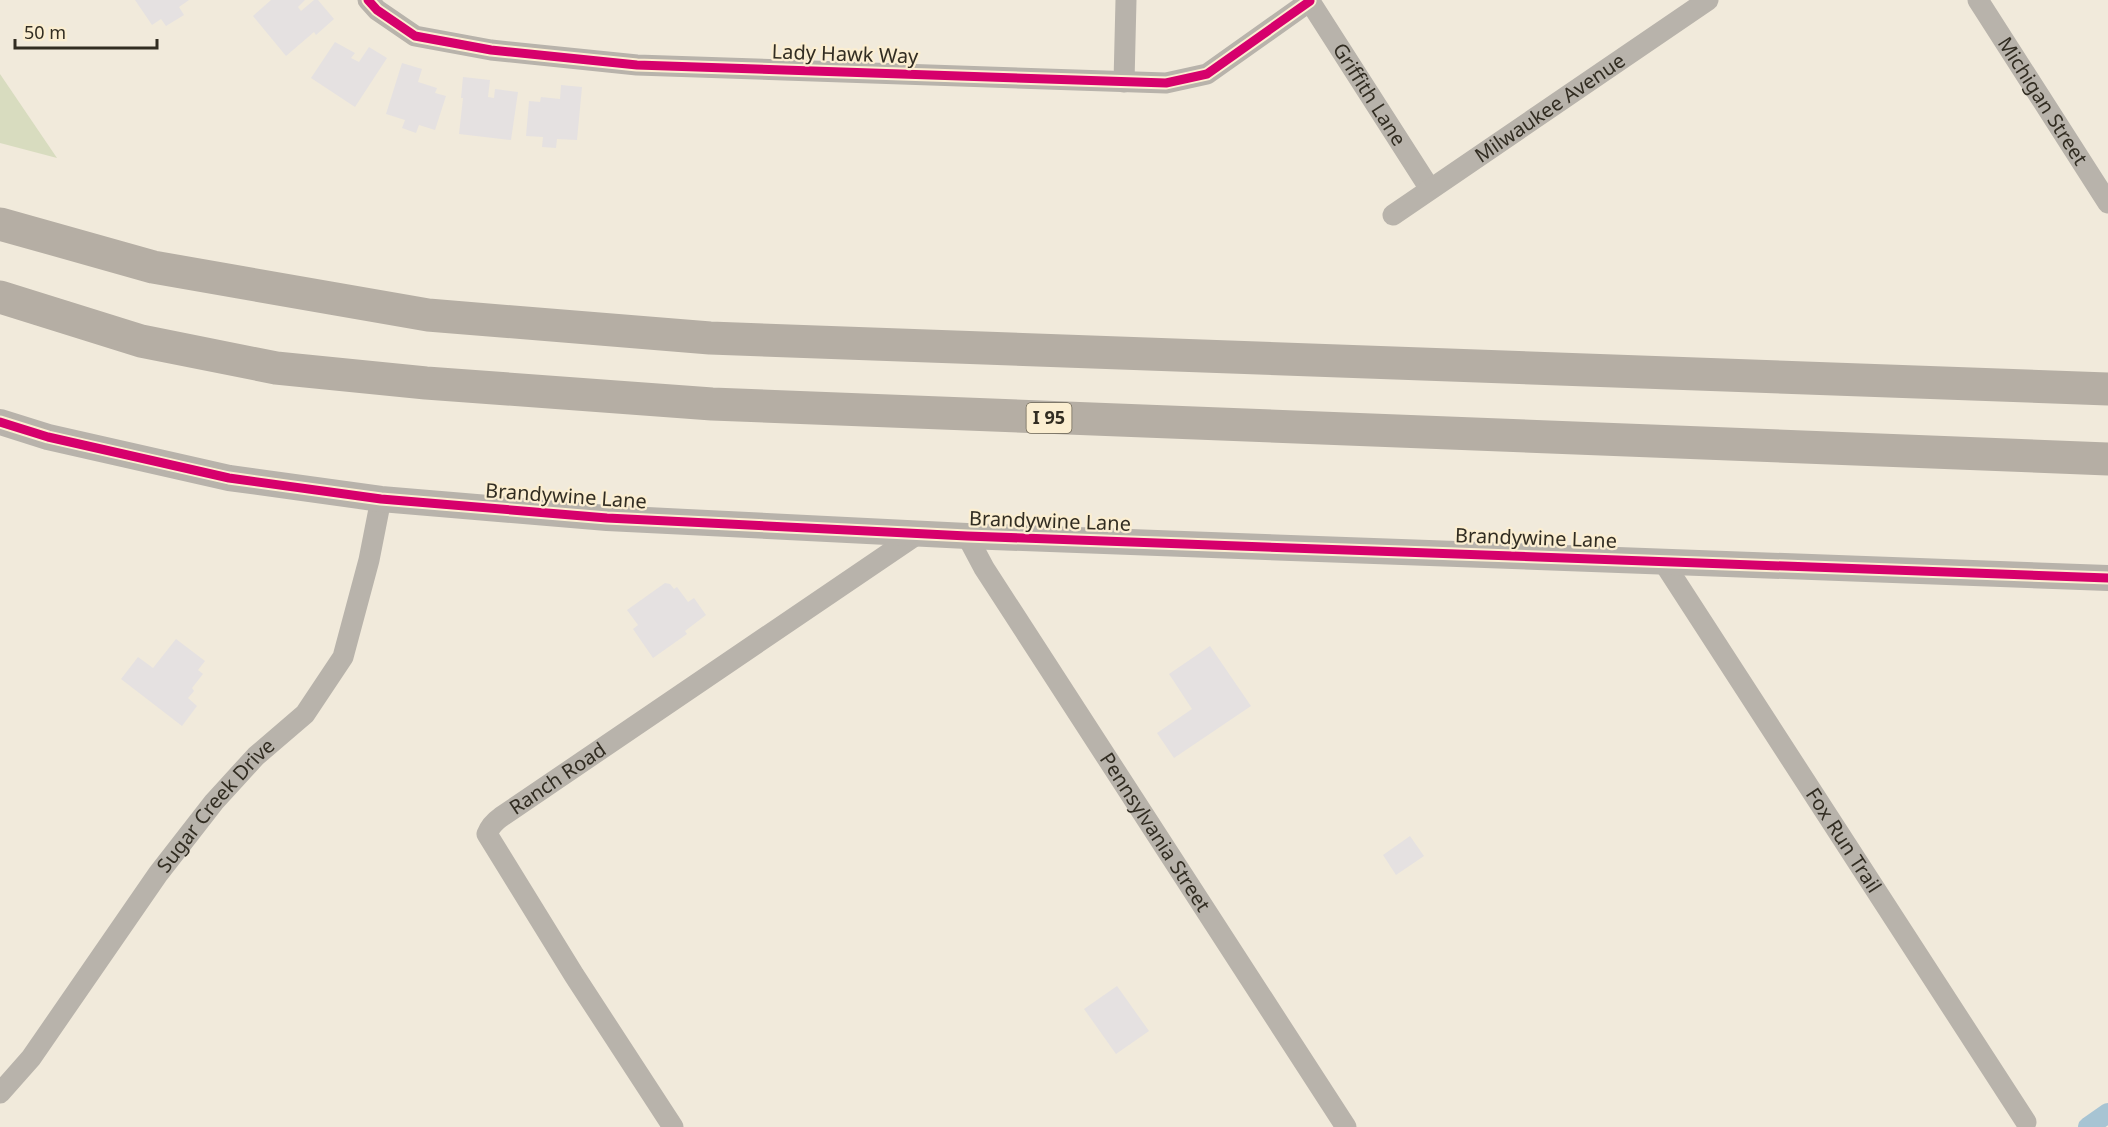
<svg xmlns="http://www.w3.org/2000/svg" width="2108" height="1127" font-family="'Noto Sans',sans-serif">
	<rect width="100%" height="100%" fill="#f1eadb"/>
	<path fill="#d8dcbf" d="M0 74 57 158 0 143Z"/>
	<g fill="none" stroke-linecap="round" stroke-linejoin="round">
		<path stroke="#a7c4d3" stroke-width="20" d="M2088 1127 2108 1113"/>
	</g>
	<path fill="#e5e1e1" d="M135 0H189L179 7 184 15 166 26 161 19 152 25Z
		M271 0H305L298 7 301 11 314 0H318L334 19 316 35 314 32 286 56 253 16Z
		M335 42 355 53 351 58 359 62 369 47 387 58 355 107 311 78Z
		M402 63 422 69 418 82 437 88 435 93 446 96 435 130 419 125 416 133 402 128 405 120 386 114Z
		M463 77 490 80 488 97 494 98 495 89 518 92 511 140 459 134 463 98H461Z
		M561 85 582 87 577 140 557 139 556 148 542 147 543 137 526 136 529 101 540 102 541 97 560 99Z
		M665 583 670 584 674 589 677 587 688 602 694 598 706 615 685 631 687 634 653 658 633 629 638 625 627 610Z
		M176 639 205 661 198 670 203 674 192 688 194 691 188 698 197 706 182 726 121 679 138 657 153 668Z
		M1210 646 1251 706 1174 758 1157 733 1192 709 1169 674Z
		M1410 836 1424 856 1396 875 1383 855Z
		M1117 986 1149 1031 1116 1054 1084 1009Z"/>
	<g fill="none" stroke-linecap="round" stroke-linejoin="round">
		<g stroke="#b8b3ab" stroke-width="21">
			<path d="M368 0 377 10 415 36 491 50 637 65 1166 83 1207 74 1310 1"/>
			<path id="s1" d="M1309 0 1430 189"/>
			<path id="s2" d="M1978 0 2108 203"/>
			<path d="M1124 82 1126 0"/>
			<path id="s3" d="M1393 215 1708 0"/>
			<path id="s4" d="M967 536 984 568 1346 1127"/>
			<path id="s5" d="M1662 560 2026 1122"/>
			<path id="s6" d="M0 1093 31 1058 158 874 214 802 256 756 305 714 343 657 369 560 381 499"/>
			<path id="s7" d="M673 1127 574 975 487 834C490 826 494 822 501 817L919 533"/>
		</g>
		<path stroke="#b8b3ab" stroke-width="26" d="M0 422 48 437 229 478 381 499 607 518 967 536 2108 578"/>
		<path stroke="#b5aea4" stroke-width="33" d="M0 224 153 267 428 315 710 338 2108 389
			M0 297 141 341 276 368 426 383 712 404 2108 459"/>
		<defs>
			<path id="cycleway" d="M368 0 377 10 415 36 491 50 637 65 1166 83 1207 74 1310 1
				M0 422 48 437 229 478 381 499 607 518 967 536 2108 578"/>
		</defs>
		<use href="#cycleway" stroke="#fbeed1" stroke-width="13"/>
		<use href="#cycleway" stroke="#d6006c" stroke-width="9"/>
	</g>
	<g text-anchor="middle" stroke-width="4.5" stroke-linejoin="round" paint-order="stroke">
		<rect fill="#fbeed1" stroke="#6e6756" stroke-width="1.5" x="1026.5" y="403" width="45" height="30" rx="4.5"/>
		<g font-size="18" font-weight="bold" fill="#322d22">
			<text x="1049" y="424">I 95</text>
		</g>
		<g font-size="20" fill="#322d22" stroke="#fbeed1">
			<text transform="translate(845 54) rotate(2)" y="7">Lady Hawk Way</text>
			<text dy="7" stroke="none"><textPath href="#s1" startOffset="112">Griffith Lane</textPath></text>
			<text dy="7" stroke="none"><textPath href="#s2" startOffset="120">Michigan Street</textPath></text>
			<text dy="7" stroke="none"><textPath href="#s3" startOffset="190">Milwaukee Avenue</textPath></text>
			<text transform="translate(566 496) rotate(4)" y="7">Brandywine Lane</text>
			<text transform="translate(1050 521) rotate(2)" y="7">Brandywine Lane</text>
			<text transform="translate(1536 538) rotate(2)" y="7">Brandywine Lane</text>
			<text dy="7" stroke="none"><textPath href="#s7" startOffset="438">Ranch Road</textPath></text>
			<text dy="7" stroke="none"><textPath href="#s6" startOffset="360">Sugar Creek Drive</textPath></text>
			<text dy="7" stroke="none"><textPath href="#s4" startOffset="351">Pennsylvania Street</textPath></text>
			<text dy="7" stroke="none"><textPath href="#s5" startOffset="334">Fox Run Trail</textPath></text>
		</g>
	</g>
	<path d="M15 39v9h142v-9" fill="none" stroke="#322d22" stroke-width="3"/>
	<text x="24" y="39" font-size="18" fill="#322d22" stroke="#fbeed1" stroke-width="4.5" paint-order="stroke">50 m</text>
</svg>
